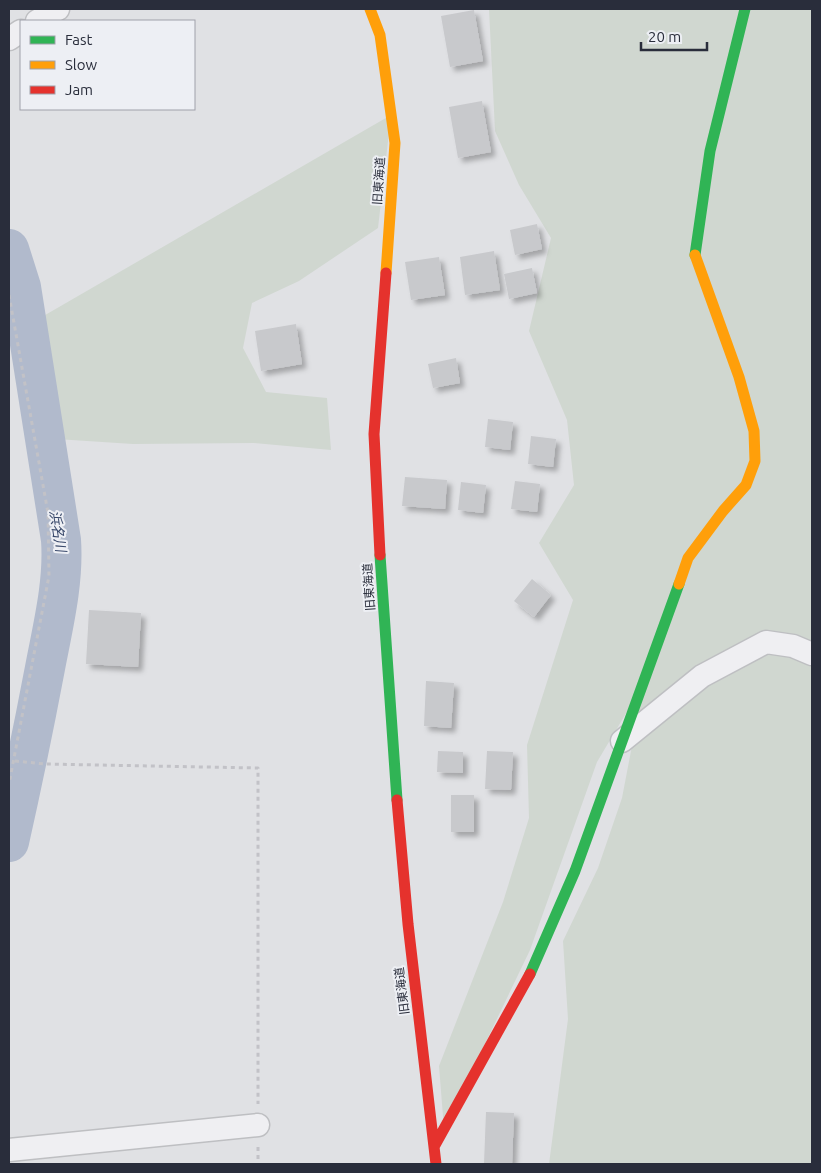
<svg xmlns="http://www.w3.org/2000/svg" width="821" height="1173" font-family="Ubuntu,'Noto Sans JP',sans-serif">
	<defs>
		<filter id="shadow"><feDropShadow dx="4.5" dy="4.5" stdDeviation="2.5" flood-color="#0004"/></filter>
	</defs>
	<rect width="100%" height="100%" fill="#e0e1e4"/>
	<path fill="#d0d7d0" d="M489 9H812V1164H549L568 1019 563 941 598 868 622 798 644 683 597 762 530 950 444 1129 439 1066 503 902 529 818 527 745 573 600 539 543 574 485 567 420 529 331 551 238 519 185 495 131Z
		M391 115 378 228 299 281 252 303 243 348 266 392 327 398 331 450 254 443 133 444 56 439 40 318Z"/>
	<g fill="none" stroke-linecap="round" stroke-linejoin="round">
		<path stroke="#b1bacc" stroke-width="40" d="M9 249 21 287 61 540C64 582 53 626 45 668 34 726 22 784 9 842"/>
	</g>
	<path fill="#c8c9cc" filter="url(#shadow)" d="M474 10 483 61 450 67 441 16Z
		M482 101 491 152 458 158 449 107Z
		M537 224 542 249 515 255 510 230Z
		M494 251 500 290 465 295 460 257Z
		M439 257 445 295 411 300 405 262Z
		M532 268 537 293 509 299 504 274Z
		M296 324 302 364 261 371 255 331Z
		M456 358 460 383 433 388 428 364Z
		M488 419 513 422 510 450 485 447Z
		M531 436 556 439 553 467 528 464Z
		M405 477 447 480 445 509 402 506Z
		M515 481 540 484 537 512 511 509Z
		M461 482 486 485 483 513 458 510Z
		M532 579 551 595 534 617 514 601Z
		M89 610 141 613 138 667 86 664Z
		M426 681 454 683 451 728 424 726Z
		M438 751 463 752V773L437 772Z
		M487 751 513 752 511 790 485 789Z
		M451 795H474V832H451Z
		M486 1112 514 1113 512 1164H484Z"/>
	<g fill="none" stroke-linecap="round" stroke-linejoin="round">
		<defs>
			<path id="street" d="M37 21 58 9
				M9 39 21 31
				M622 741 702 676 766 642 793 646 812 654
				M9 1150 258 1125"/>
		</defs>
		<use href="#street" stroke="#bebfc2" stroke-width="25"/>
		<path stroke="#c2c2c7" stroke-width="3" stroke-dasharray="4 4" stroke-linecap="butt" d="M9 295 48 513 49 576 9 784
			M15 761 45 764 258 768V1104
			M258 1147V1164"/>
		<use href="#street" stroke="#efeff2" stroke-width="22"/>
		<path stroke="#30b455" stroke-width="11" d="M695 255 710 151 745 9
			M380 555 397 800
			M530 974 575 871 679 584"/>
		<path stroke="#ff9f0a" stroke-width="11" d="M370 9 380 35 395 143 386 273
			M679 584 688 558 723 511 746 485 755 461 754 431 739 377 695 255"/>
		<path stroke="#e5322d" stroke-width="11" d="M380 555 374 434 386 273
			M397 800 408 924 436 1164
			M435 1145 530 974"/>
	</g>
	<g text-anchor="middle" stroke-width="4" stroke-linejoin="round" paint-order="stroke">
		<g font-size="12" fill="#292d3b" stroke="#edeff4">
			<text transform="translate(379 181) rotate(-86)" y="4">旧東海道</text>
			<text transform="translate(369 587) rotate(-94)" y="4">旧東海道</text>
			<text transform="translate(402 991) rotate(-97)" y="4">旧東海道</text>
		</g>
		<g font-size="14" font-style="italic" fill="#38486a" stroke="#edeff4">
			<text transform="translate(58 531) rotate(81)" y="5">浜名川</text>
		</g>
	</g>
	<rect width="821" height="1173" fill="none" stroke="#292d3b" stroke-width="20"/>
	<rect x="20" y="20" width="175" height="90" fill="#edeff4" stroke="#9fa1aa"/>
	<rect x="30" y="36" width="25" height="8" fill="#30b455" stroke="#9fa1aa"/>
	<text x="65" y="45" font-size="15" fill="#292d3b">Fast</text>
	<rect x="30" y="61" width="25" height="8" fill="#ff9f0a" stroke="#9fa1aa"/>
	<text x="65" y="70" font-size="15" fill="#292d3b">Slow</text>
	<rect x="30" y="86" width="25" height="8" fill="#e5322d" stroke="#9fa1aa"/>
	<text x="65" y="95" font-size="15" fill="#292d3b">Jam</text>
	<path d="M641 42v8h66v-8" fill="none" stroke="#292d3b" stroke-width="2.5"/>
	<text x="648" y="42" font-size="15" fill="#292d3b" stroke="#edeff4" stroke-width="4" paint-order="stroke">20 m</text>
</svg>
